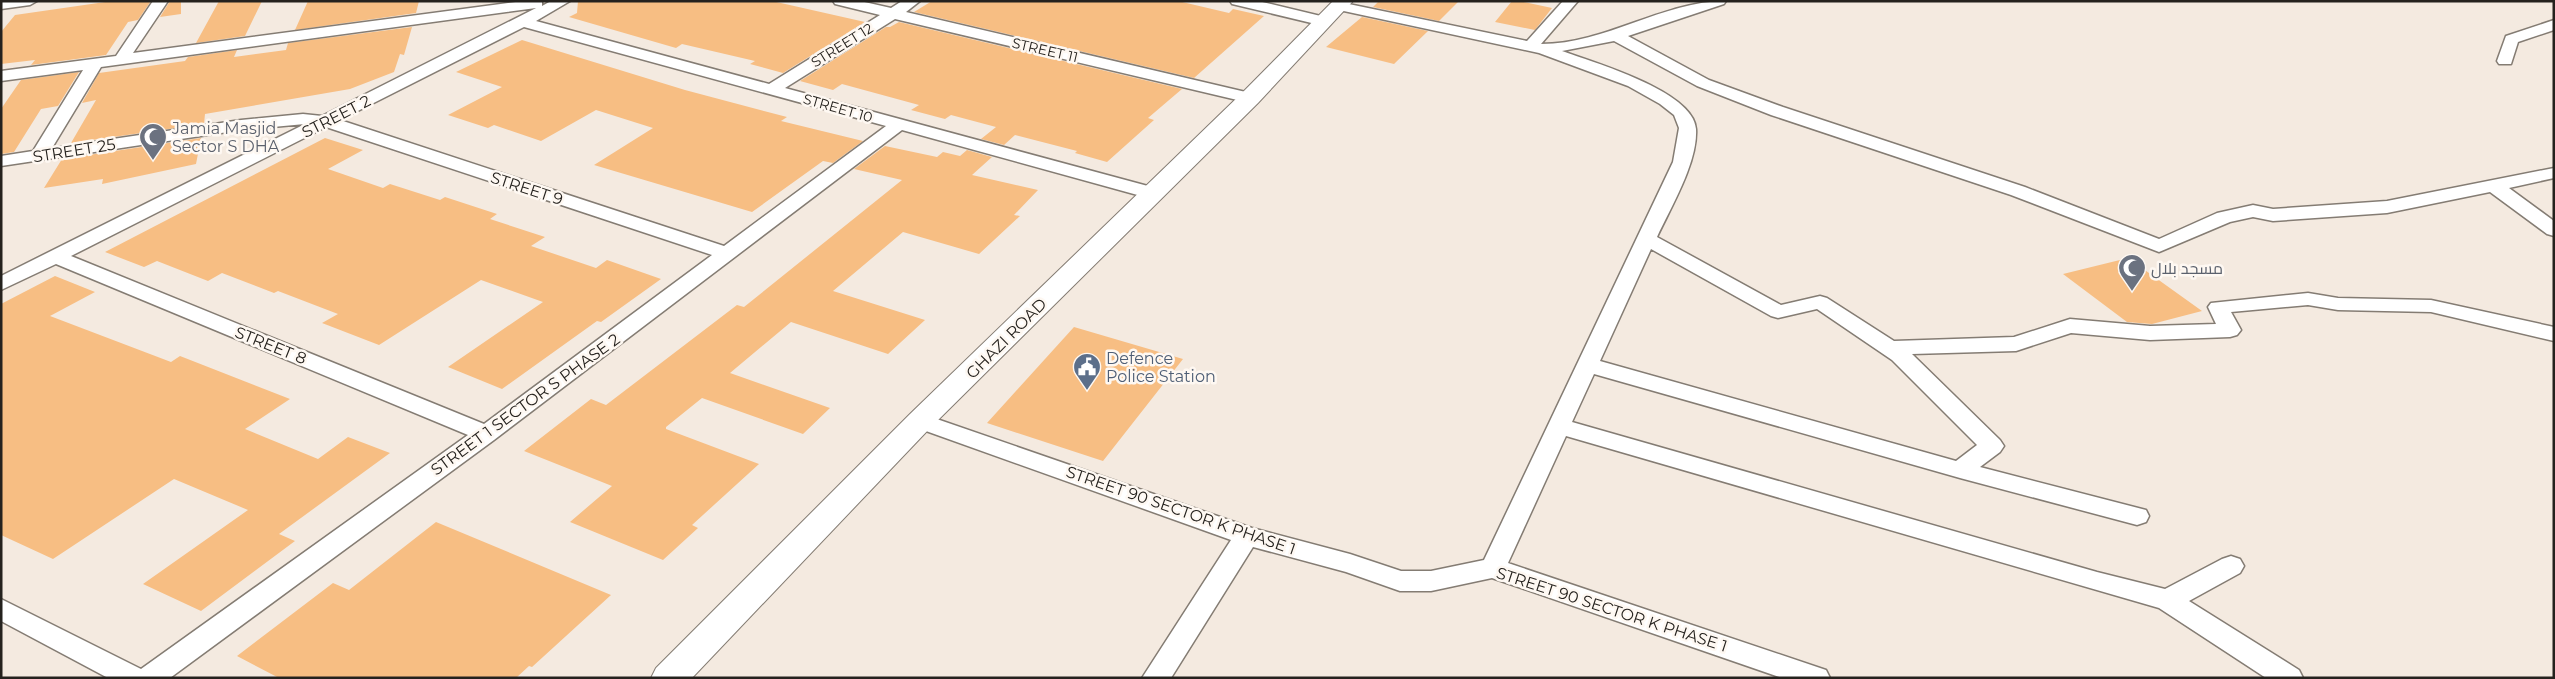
<svg xmlns="http://www.w3.org/2000/svg" width="2555" height="679" font-family="Montserrat,Cairo,sans-serif">
	<rect width="100%" height="100%" fill="#f4eae0"/>
	<path fill="#f7be83" d="M112 1H151L138 20 128 22 106 55 31 65 35 60 1 64V32L15 15Z
		M170 1H181V14L160 17Z
		M219 1H262L245 36 196 43Z
		M308 1H419L416 13 295 30Z
		M578 1H772L865 22 783 73 750 64 755 61 682 44 676 48 569 17 577 13Z
		M932 1H1178L1229 13 1233 9 1264 16 1194 78 914 12Z
		M1379 1H1459L1439 21 1373 7Z
		M1512 1H1519L1552 8 1535 30 1495 22Z
		M1362 17 1428 31 1394 64 1326 47Z
		M899 22 1182 89 1148 118 1154 120 1107 162 1075 153 1077 151 1015 135 1004 145 981 139 996 127 951 115 945 119 911 110 919 105 842 84 833 90 800 81 886 27H890Z
		M412 27 404 55 400 54 394 72 350 89 205 114 204 124 71 143 96 100 82 103 99 73 185 61 188 57 237 50 234 57 286 50 288 43Z
		M522 40 685 90 787 117 781 121 863 141 833 163 823 161 752 212 594 165 653 128 596 110 541 141 494 125 488 128 448 115 502 87 456 72Z
		M79 72 58 106 41 109 14 152 1 154V109L21 80Z
		M201 138 196 164 102 184 103 179 44 188 62 159Z
		M325 138 363 150 328 169 383 188 390 184 440 200 445 197 497 214 490 219 545 237 531 246 596 268 607 260 661 279 601 322 597 321 502 389 448 367 543 302 481 280 379 345 322 323 338 314 278 291 274 293 222 273 208 281 157 261 144 267 105 252Z
		M885 146 937 157 943 152 960 156 967 150 992 157 972 175 1038 190 1014 215 1020 216 979 254 903 232 833 291 925 320 888 354 791 322 730 373 830 408 803 434 702 398 666 427V429L759 464 692 525 698 528 663 560 570 522 612 486 524 451 591 399 606 405 737 305 744 307 902 180 854 169Z
		M2128 258 2202 311 2152 324 2127 322 2063 274Z
		M55 276 95 292 50 316 171 362 180 356 290 399 245 429 318 459 348 437 390 453 279 534 295 541 201 611 143 584 248 510 174 479 53 559 1 535V304Z
		M1074 327 1183 359 1103 461 987 423Z
		M436 522 611 595 532 667 529 666 516 678H279L237 656 333 583 349 590Z"/>
	<g fill="none" stroke-linecap="round" stroke-linejoin="round">
		<defs>
			<path id="street" d="M1 1H37L30 5 1 9Z
				M153 1H168L133 53 523 1H542V6L551 1H570L536 21 769 84 880 15 835 4 833 1H860L891 8 902 1H920L906 12 1250 93 1258 98 1250 103 895 19 785 88 1159 189 1161 193 1159 197 1152 199 902 130 494 440 170 678H108L1 621V599L141 669 468 435 56 264 1 290V276L305 124 241 130 1 166V156L33 151 83 70 1 81V71L116 56ZM536 8 322 116 303 114 241 120 52 148 101 67ZM524 27 886 126 724 246 340 120ZM326 127 712 255 484 424 71 256Z
				M1230 1H1258L1329 18 1332 21 1324 26 1232 4Z
				M1563 1H1578L1541 44C1606 44 1663 1 1726 1L1724 4 1628 36 1709 80 1783 107 2025 187 2159 239 2217 213 2253 205 2273 209 2387 201 2554 168V178L2509 188 2554 221V236L2547 234 2490 192 2387 213 2273 221 2253 217 2230 222 2159 252 2011 195 1771 115 1697 86 1614 41 1562 51C1592 62 1694 91 1696 129 1698 162 1671 207 1657 237L1781 305 1820 296 1827 298 1894 341 2014 337 2070 319 2150 326 2216 324 2208 307 2211 303 2308 293 2338 298 2431 300 2554 327V341L2431 312 2338 310 2308 305 2231 312 2241 330 2237 335 2230 337 2150 340 2071 333 2016 351 1912 354 2000 440 2004 446 2000 452 1980 467 2146 510 2149 516 2146 522 2137 525 1960 478 1594 374 1572 422 2097 572 2165 589 2222 559 2231 556 2240 559 2244 566 2240 573 2189 601 2299 670 2303 678H2266L2159 608 1566 436 1508 563 1826 670 1830 678H1782L1492 578 1431 591H1400L1346 572 1253 547 1171 678H1142L1231 540 912 426 909 421 912 416 920 413 928 416 1252 528 1350 554 1401 571H1431L1484 560 1673 162 1679 128 1674 115 1660 104 1628 86 1539 53 1339 10 1332 6 1339 2 1527 41ZM1651 249 1771 316 1778 318 1817 309 1892 360 1977 445 1956 461 1600 361Z
				M2554 20V30L2518 42 2511 64H2499L2497 61 2506 36Z"/>
			<path id="secondary" d="M1333 1H1353L1258 103 930 428 692 678H651L656 668 910 414 1242 93Z"/>
		</defs>
		<use href="#street" stroke="#847c73" stroke-width="3"/>
		<use href="#secondary" stroke="#847c73" stroke-width="2"/>
		<use href="#street" fill="#fff" fill-rule="evenodd"/>
		<use href="#secondary" fill="#fff" fill-rule="evenodd"/>
	</g>
	<defs>
		<symbol id="mosque-pin" viewBox="-11 -11 22 30"><path d="M0 17L-7.5 6A9.5 9.5 0 1 1 7.5 6Z" fill="#6b7280" stroke="#fef8f2"/><path d="M3.5-4.9A6 6 0 1 0 3.5 4.9A5 5 0 1 1 3.5-4.9Z" fill="#fff"/></symbol>
		<symbol id="civic-pin" viewBox="-11 -11 22 30"><path d="M0 17L-7.5 6A9.5 9.5 0 1 1 7.5 6Z" fill="#5c6f8a" stroke="#fef8f2"/><path d="M-.6-6.5H3V-4.5H.6V-3L4-1V1h2V6H-6V1h2V-1L-.6-3ZM-1.2 2.5V6h2.4V2.5Z" fill="#fff"/></symbol>
	</defs>
	<g fill-rule="evenodd">
		<use href="#mosque-pin" x="137" y="121" width="32" height="43"/>
		<use href="#mosque-pin" x="2116" y="252" width="32" height="43"/>
		<use href="#civic-pin" x="1071" y="351" width="32" height="43"/>
	</g>
	<g text-anchor="middle" stroke-width="5" stroke-linejoin="round" paint-order="stroke">
		<g font-size="14" fill="#25221e" stroke="#fef8f2">
			<text transform="translate(842 45) rotate(-32)" y="5">STREET 12</text>
			<text transform="translate(1045 50) rotate(13)" y="5">STREET 11</text>
			<text transform="translate(838 108) rotate(16)" y="5">STREET 10</text>
		</g>
		<g font-size="16" fill="#25221e" stroke="#fef8f2">
			<text transform="translate(336 116) rotate(-27)" y="6">STREET 2</text>
			<text transform="translate(74 150) rotate(-9)" y="6">STREET 25</text>
			<text transform="translate(527 188) rotate(18)" y="6">STREET 9</text>
			<text transform="translate(1006 338) rotate(-45)" y="6">GHAZI ROAD</text>
			<text transform="translate(271 345) rotate(22)" y="6">STREET 8</text>
			<text transform="translate(525 404) rotate(-36)" y="6">STREET 1 SECTOR S PHASE 2</text>
			<text transform="translate(1181 510) rotate(19)" y="6">STREET 90 SECTOR K PHASE 1</text>
			<text transform="translate(1612 609) rotate(18)" y="6">STREET 90 SECTOR K PHASE 1</text>
		</g>
		<g font-size="16" fill="#5b616d" stroke="#fef8f2" text-anchor="start">
			<text x="172" y="134">Jamia Masjid<tspan x="172" dy="18">Sector S DHA</tspan></text>
			<text x="2151" y="274">مسجد بلال</text>
		</g>
		<g font-size="16" fill="#4e5e75" stroke="#fef8f2" text-anchor="start">
			<text x="1106" y="364">Defence<tspan x="1106" dy="18">Police Station</tspan></text>
		</g>
	</g>
	<rect width="2555" height="679" fill="none" stroke="#25221e" stroke-width="5"/>
</svg>
